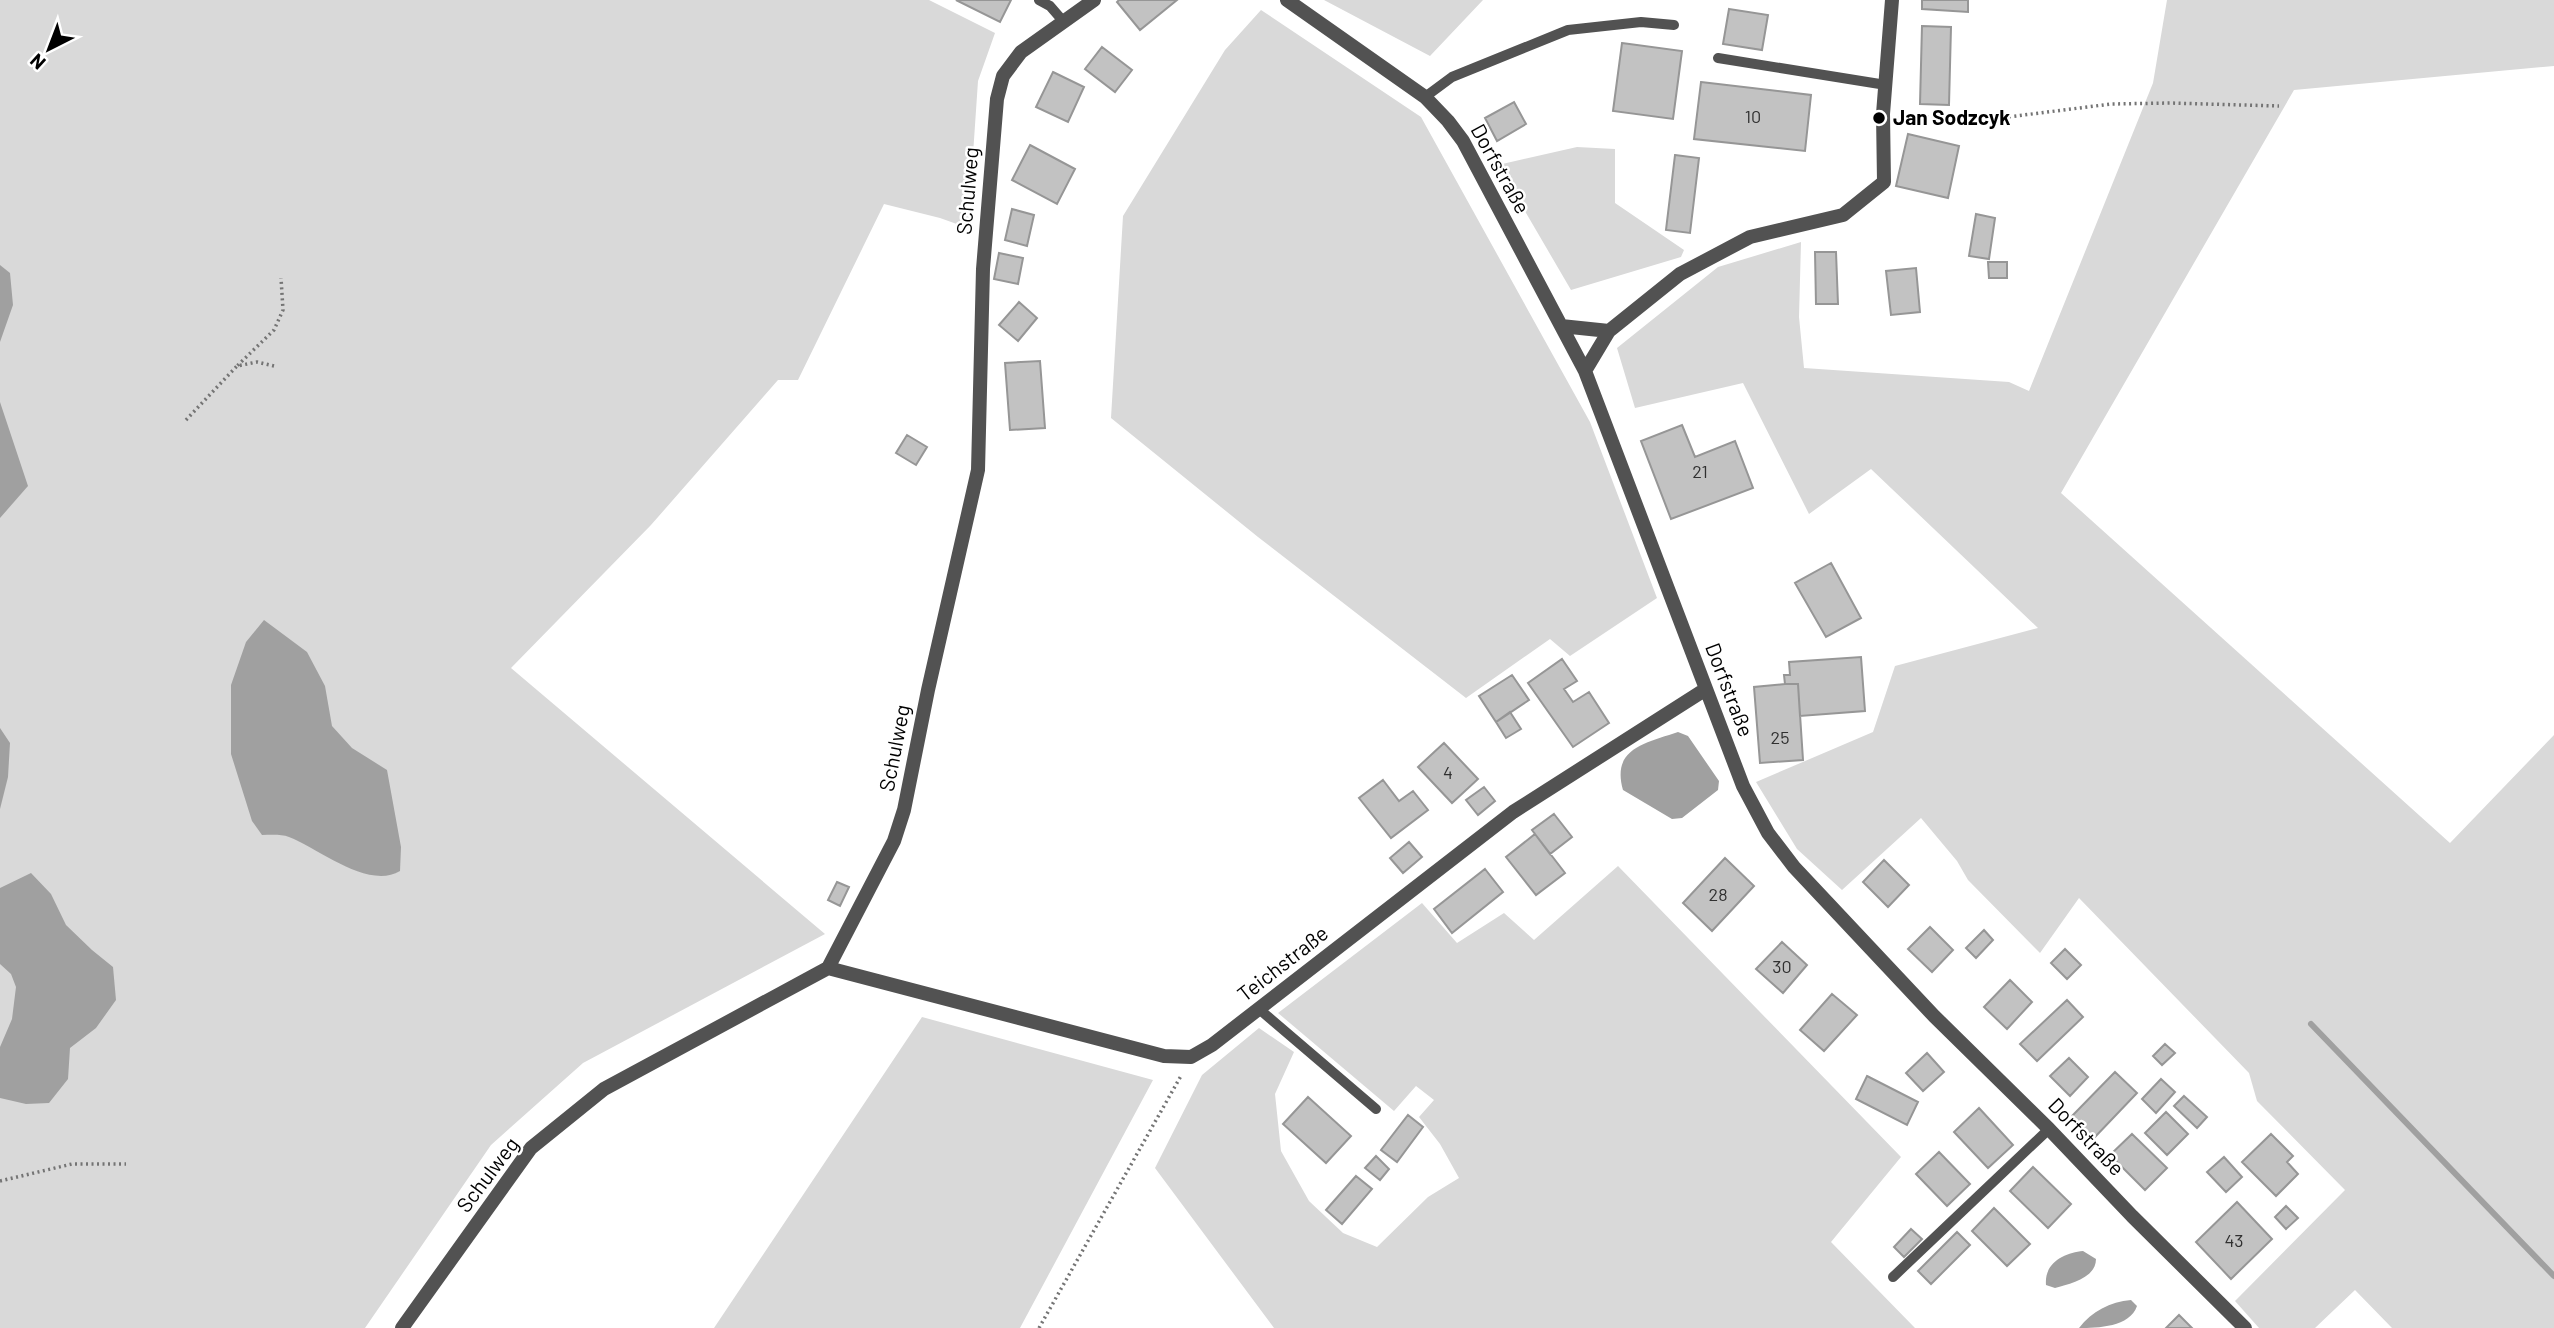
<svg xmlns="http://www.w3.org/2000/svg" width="2554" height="1328" font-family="Barlow,sans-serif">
	<rect width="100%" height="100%" fill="#fff"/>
	<path fill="#d9d9d9" d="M0 0H929L995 33 978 81 968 228 940 218 884 204 798 380H778L651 525 511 668 825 934 583 1063 491 1145 365 1328H0Z
		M1324 0H1483L1430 56Z
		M2167 0H2554V66L2294 90 2061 493 2450 843 2554 735V1328H2392L2355 1290 2315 1328H2259L2235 1301 2345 1190 2257 1101 2249 1073 2079 898 2040 953 1968 880 1957 861 1921 818 1842 890 1797 849 1756 782 1873 732 1895 666 2038 628 1871 469 1809 514 1743 383 1635 408 1617 348 1718 267 1801 242 1799 317 1804 368 2009 382 2029 391 2153 83Z
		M1261 10 1421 117 1590 422 1657 598 1570 656 1550 639 1466 698 1258 537 1111 418 1123 216 1225 50Z
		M1577 147 1615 149V203L1684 250 1681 257 1571 290 1498 165Z
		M1618 866 1901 1157 1831 1242 1915 1328H1274L1155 1168 1202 1075 1259 1028 1294 1052 1275 1094 1281 1151 1309 1201 1343 1233 1377 1247 1428 1197 1459 1178 1440 1144 1419 1117 1434 1100 1416 1086 1394 1111 1278 1013 1422 903 1457 943 1504 913 1534 940Z
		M922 1017 1153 1080 1020 1328H714Z"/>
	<path fill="#a0a0a0" d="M0 265 10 273 13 305 0 342Z
		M0 402 28 486 0 518Z
		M264 620 307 652 325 686 332 726 352 748 387 770 401 847 400 871C368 890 320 849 289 837 281 834 271 835 262 835L252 821 231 754V685L246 642Z
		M0 728 10 743 8 777 0 809Z
		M1678 732 1688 736 1719 781 1718 790 1682 818 1672 819 1623 790C1611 748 1646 743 1678 732Z
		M31 873 51 894 66 925 92 950 113 967 116 1000 96 1028 70 1048 68 1079 49 1103 26 1104 0 1098V1047L12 1019 16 987 11 974 0 964V888Z
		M2083 1251 2096 1259C2096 1278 2070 1284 2055 1288L2046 1285C2044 1262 2065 1253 2083 1251Z
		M2131 1300 2137 1306C2130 1327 2098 1328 2079 1328 2092 1311 2110 1302 2131 1300Z"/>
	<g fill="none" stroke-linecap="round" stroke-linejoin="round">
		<path stroke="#a0a0a0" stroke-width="6" d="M2311 1024 2554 1276"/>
	</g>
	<path fill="#c2c2c2" stroke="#969696" stroke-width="2" d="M956 0H1011L1000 22Z
		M1119 0H1177L1140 30 1117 2Z
		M1922 0H1968V12L1922 9Z
		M1729 9 1768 15 1762 50 1723 44Z
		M1922 26 1951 27 1949 105 1920 104Z
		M1622 43 1682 51 1673 119 1613 111Z
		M1102 47 1132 70 1115 92 1085 69Z
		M1053 72 1084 87 1068 122 1036 107Z
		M1701 82 1811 95 1805 151 1694 139Z
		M1514 102 1526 124 1497 141 1485 118Z
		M1908 134 1959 146 1948 198 1896 186Z
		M1030 145 1075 169 1057 204 1012 180Z
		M1675 155 1699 158 1690 233 1666 230Z
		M1012 209 1034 215 1027 246 1005 240Z
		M1976 214 1995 218 1989 259 1969 256Z
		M1815 252H1836L1838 304H1816Z
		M999 253 1023 258 1018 284 994 279Z
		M1988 262H2007V278H1989Z
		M1916 268 1920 312 1891 315 1886 271Z
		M1019 302 1037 318 1018 341 999 325Z
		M1040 361 1045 428 1010 430 1005 363Z
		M1682 425 1695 457 1735 441 1753 488 1671 519 1641 441Z
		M907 435 927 447 916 465 896 453Z
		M1831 563 1861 618 1826 637 1795 583Z
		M1861 657 1865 711 1800 716 1798 684H1785L1784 675H1790L1789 662Z
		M1562 659 1577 681 1564 689 1573 702 1589 692 1609 723 1573 747 1528 683Z
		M1512 675 1529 700 1496 722 1479 696Z
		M1785 684H1798L1803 760 1760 763 1754 687Z
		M1510 712 1521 729 1506 738 1496 722Z
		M1444 743 1478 779 1452 803 1418 767Z
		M1383 780 1399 801 1413 791 1428 810 1391 838 1359 798Z
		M1484 787 1495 801 1478 815 1466 800Z
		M1554 814 1572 837 1550 854 1532 830Z
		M1535 834 1565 873 1536 895 1506 857Z
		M1409 842 1422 857 1403 873 1390 858Z
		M1725 858 1754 886 1712 931 1683 903Z
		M1884 860 1909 885 1888 907 1863 882Z
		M1485 869 1503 892 1452 933 1434 909Z
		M837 882 849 887 840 906 828 900Z
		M1930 927 1953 950 1932 972 1908 949Z
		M1984 930 1993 940 1976 958 1966 948Z
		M1782 942 1807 965 1783 993 1756 969Z
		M2065 949 2081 965 2067 979 2051 963Z
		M2010 980 2032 1002 2007 1029 1984 1007Z
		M1832 994 1857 1015 1824 1051 1800 1030Z
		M2067 1000 2083 1017 2037 1061 2020 1044Z
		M2165 1044 2175 1053 2162 1065 2153 1056Z
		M1927 1053 1944 1072 1923 1091 1906 1073Z
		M2069 1058 2088 1077 2070 1096 2050 1076Z
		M2115 1072 2137 1093 2094 1138 2072 1116Z
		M1867 1076 1918 1102 1907 1125 1856 1099Z
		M2161 1079 2175 1092 2156 1113 2142 1099Z
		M2184 1096 2207 1117 2197 1128 2174 1106Z
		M1308 1097 1351 1136 1326 1163 1283 1124Z
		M1979 1108 2013 1145 1988 1168 1954 1132Z
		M2166 1112 2188 1134 2167 1155 2145 1133Z
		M1408 1115 1423 1127 1397 1162 1381 1150Z
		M2132 1134 2167 1168 2145 1190 2110 1155Z
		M2271 1134 2293 1156 2287 1162 2298 1174 2276 1196 2242 1162Z
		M1939 1152 1970 1184 1947 1206 1916 1174Z
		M1376 1156 1389 1169 1380 1180 1365 1168Z
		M2224 1157 2242 1177 2226 1192 2207 1172Z
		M2033 1167 2071 1204 2048 1228 2010 1191Z
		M1356 1176 1372 1189 1342 1224 1326 1210Z
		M2237 1202 2272 1239 2231 1279 2196 1242Z
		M2286 1206 2298 1218 2286 1229 2275 1217Z
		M1994 1208 2030 1244 2007 1266 1972 1231Z
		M1911 1229 1922 1239 1904 1257 1894 1247Z
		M1957 1232 1970 1245 1931 1284 1918 1271Z
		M2179 1315 2192 1328H2166Z"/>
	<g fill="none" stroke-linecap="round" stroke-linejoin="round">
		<path stroke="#747474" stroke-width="3.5" stroke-dasharray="2 3.5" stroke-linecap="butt" d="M1899 115 1952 118 2008 117 2111 104 2170 103 2279 106
			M274 366 257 362 237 366 274 330 283 310 281 278
			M186 420 237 366
			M0 1181 72 1164H126
			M1039 1328 1182 1074"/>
		<path stroke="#525252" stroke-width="10" d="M1039 0 1050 6 1063 21
			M1718 58 1886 85
			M1425 97 1452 77 1568 30 1641 22 1674 25
			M1259 1009 1376 1109
			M1893 1277 2049 1129"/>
		<path stroke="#525252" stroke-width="14" d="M1287 0 1425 97 1448 121 1463 141 1585 371 1743 786 1768 833 1794 867 1934 1016 2049 1129 2132 1216 2245 1328
			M1561 326 1609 331
			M1585 371 1609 331 1680 274 1750 237 1843 215 1884 182 1883 114 1892 0
			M828 968 1164 1056 1191 1057 1212 1045 1513 812 1706 689
			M402 1328 531 1148 604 1089 828 968 894 841 904 810 928 690 978 470 983 269 997 99 1003 76 1021 52 1094 0"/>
	</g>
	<circle fill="#000" stroke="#fff" stroke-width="2.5" cx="1879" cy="118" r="7"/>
	<g text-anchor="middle" stroke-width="5" stroke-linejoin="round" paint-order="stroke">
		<g font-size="18" fill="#303030">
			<text x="1753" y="123">10</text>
			<text x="1700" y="478">21</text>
			<text x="1780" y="744">25</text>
			<text x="1448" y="779">4</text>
			<text x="1718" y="901">28</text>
			<text x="1782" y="973">30</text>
			<text x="2234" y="1247">43</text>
		</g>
		<g font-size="21" font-weight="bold" fill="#000" stroke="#fff" text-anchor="start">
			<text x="1893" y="125">Jan Sodzcyk</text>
		</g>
		<g font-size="21" fill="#000" stroke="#fff">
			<text transform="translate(1500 169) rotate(61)" y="7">Dorfstraße</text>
			<text transform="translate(968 191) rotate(-85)" y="7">Schulweg</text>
			<text transform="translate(1729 690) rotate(69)" y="7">Dorfstraße</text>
			<text transform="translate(895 748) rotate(-79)" y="7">Schulweg</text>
			<text transform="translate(1283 964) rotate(-38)" y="7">Teichstraße</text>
			<text transform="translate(2086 1137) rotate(46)" y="7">Dorfstraße</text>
			<text transform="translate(488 1175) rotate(-53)" y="7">Schulweg</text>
		</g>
	</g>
	<g transform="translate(49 49) rotate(222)" stroke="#ffffff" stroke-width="5" paint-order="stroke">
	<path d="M0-5L12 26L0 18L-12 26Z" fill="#000000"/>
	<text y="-10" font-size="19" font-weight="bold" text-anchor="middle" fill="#000000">N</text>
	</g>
</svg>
